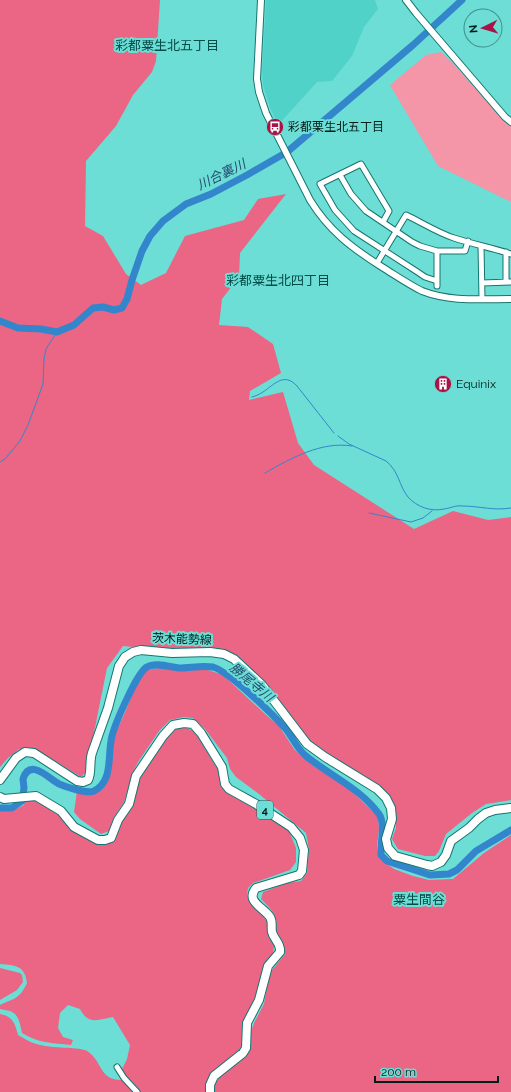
<svg xmlns="http://www.w3.org/2000/svg" width="511" height="1092" font-family="Raleway,'Noto Sans JP',sans-serif">
	<rect width="100%" height="100%" fill="#6cded5"/>
	<path fill="#51d2c9" d="M266 0H375L378 9 364 27 352 56 332 81 317 82 278 125 270 108 263 85 262 71Z"/>
	<path fill="#f496a7" d="M441 52 452 62 503 120 511 126V202L438 166 390 85 426 55Z"/>
	<path fill="#eb6584" d="M0 0H160L156 61 152 72 133 95 116 126 86 161 85 226 103 236 126 274 141 285 166 273 185 236 244 220 258 199 286 194 240 253 239 277 222 299 219 325 248 327 273 344 281 373 250 391 249 400 283 392 298 443 314 465 414 529 453 511 488 520 511 517V800L486 804 472 813 446 834 439 851 435 856H425L398 849 392 839 396 828 394 807 326 753 309 742 235 657 123 646 107 668 86 772 81 777 33 748 19 749 8 758 0 767Z
		M158 668 184 671 205 669 223 675 265 714 279 726 294 749 302 757 315 767 329 775 350 790 378 816 379 829 377 847 379 858 394 869 413 876 429 880 453 879 484 853 511 835V1092H213L214 1086 219 1077 249 1048 251 1031 255 1021 264 1004 269 974 285 954C285 943 281 942 277 933 275 928 277 924 276 920 275 912 267 905 261 899L263 892 287 883 301 881 307 873 309 849 306 833 259 794 236 777 230 769 227 758 205 729 193 718 184 717 170 720 159 731 138 762 133 772 124 802 114 817 109 831 101 834 80 819 74 812 77 791C118 805 108 756 115 735 118 726 123 718 126 710 132 696 136 683 144 671Z
		M184 727 194 731 218 770 222 786 256 808 289 831 296 848V862L290 870 253 883 248 888 247 895 250 902 267 921 269 938 274 946 273 953 265 964 262 970 258 992 255 1000 243 1022 242 1043 241 1048 212 1074 207 1084 206 1092H140L126 1078 122 1069 127 1059 130 1045 113 1017C98 1020 88 1025 80 1009L68 1005 60 1013 58 1028 63 1037 73 1040 71 1045C52 1043 38 1043 22 1033 20 1024 19 1014 10 1011 7 1010 3 1010 0 1009V1005C14 998 19 1000 27 983 25 966 16 965 0 964V811H12L24 805 25 799 35 800 60 816 72 830 113 840 117 835 122 821 133 806 140 777 166 736 174 728Z
		M0 968 20 973 22 975 23 982 17 990 0 1000Z
		M0 1014C13 1016 15 1024 18 1035 25 1039 33 1044 41 1045 50 1048 81 1047 87 1051 104 1062 98 1081 124 1080L134 1092H0Z"/>
	<g fill="none" stroke-linecap="round" stroke-linejoin="round">
		<path stroke="#3486cc" stroke-width="1" d="M252 397C256 396 260 394 263 392 275 384 284 372 297 386L334 433
			M338 436 349 444 386 461C399 471 399 486 408 497 417 507 431 512 444 509 451 508 456 505 462 506 480 506 493 511 511 508
			M0 462 5 459 20 441 28 425 43 384 44 359 46 349 57 332
			M265 473C291 458 322 441 352 446
			M369 513 411 522 423 518 432 511"/>
		<path stroke="#3486cc" stroke-width="7" d="M0 321 18 328 41 329 57 332 74 325 93 308 103 307 114 310 122 308 127 299 132 280 142 251 150 236 163 221 186 204 211 194 247 175 287 152 413 45 462 0
			M0 808H12L22 801 24 788 23 779C30 757 49 779 59 784 66 787 87 794 94 791 114 781 107 754 112 736 115 724 137 672 147 667 156 662 170 667 179 668 190 668 202 665 213 667 230 672 273 715 286 729 293 738 297 749 306 756 329 775 360 788 379 814 386 824 380 843 381 855L387 861 396 864 430 875 449 874 457 870 476 851 511 830"/>
		<defs>
			<path id="minor" d="M340 175 351 194 366 211 412 242 420 246 437 251H465L468 241
				M383 222 389 211 361 164 320 184 335 210 354 231 416 271 425 277 437 281
				M481 246 482 299
				M506 252V282
				M377 263 406 215C421 222 438 233 454 238 473 244 492 248 511 254
				M482 283 511 282
				M437 286V251
				M117 1067 124 1078 137 1092"/>
			<path id="tertiary" d="M261 0 257 79 259 92 266 113 310 200C329 231 352 248 382 267 395 275 408 284 422 291 450 302 481 299 511 299
				M406 0 416 13 505 117 511 122"/>
			<path id="primary" d="M0 780 16 758 25 752 34 753 77 781 83 782 88 780C92 772 89 762 92 753L108 708 119 666 125 657 133 652 141 650 172 653 210 652 224 654 234 659 262 685 307 744 325 757 377 789 386 798 391 808 392 819 386 839 388 848 395 856 427 865 432 866 441 862 446 855 451 841 469 828 478 819 486 813 495 810 511 808
				M0 797 4 799 36 796 61 811 74 827 98 840H105L111 838 118 820 129 804 136 776 163 736 173 725 184 723 193 724 201 733 222 767 225 784 229 789 256 804 291 827 300 838 304 850 302 871 299 875 256 888C245 901 263 907 270 917 273 922 271 927 272 932 274 940 281 943 280 952L268 966 259 1000 247 1023 246 1048 243 1053 214 1076 210 1085V1092"/>
		</defs>
		<use href="#minor" stroke="#157670" stroke-width="7"/>
		<use href="#tertiary" stroke="#157670" stroke-width="8"/>
		<use href="#primary" stroke="#157670" stroke-width="10"/>
		<use href="#minor" stroke="#fff" stroke-width="5"/>
		<use href="#tertiary" stroke="#fff" stroke-width="6"/>
		<use href="#primary" stroke="#fff" stroke-width="8"/>
	</g>
	<defs>
		<symbol id="bus-disc" viewBox="-11 -11 22 22"><circle r="9.5" fill="#a81448" stroke="#6cded5"/><path d="M-5-6H5V4H4V6H2V4H-2V6H-4V4H-5ZM-3.5-4V0h7V-4ZM-3.5 1.2v1.5H-2V1.2ZM2 1.2v1.5H3.5V1.2Z" fill="#fff"/></symbol>
		<symbol id="building-disc" viewBox="-11 -11 22 22"><circle r="9.5" fill="#a81448" stroke="#6cded5"/><path d="M-4-6H4V6H1V3H-1V6H-4ZM-2.5-4.3h1.7v1.8h-1.7ZM.8-4.3h1.7v1.8H.8ZM-2.5-1h1.7V.8h-1.7ZM.8-1h1.7V.8H.8Z" fill="#fff"/></symbol>
	</defs>
	<g fill-rule="evenodd">
		<use href="#bus-disc" x="265" y="117" width="20" height="20"/>
		<use href="#building-disc" x="433" y="374" width="20" height="20"/>
	</g>
	<g text-anchor="middle" stroke-width="4" stroke-linejoin="round" paint-order="stroke">
		<rect fill="#6cded5" stroke="#235753" stroke-width="1" x="257" y="801" width="16" height="18" rx="3"/>
		<g font-size="11" font-weight="bold" fill="#041d1b">
			<text x="265" y="814">4</text>
		</g>
		<g font-size="12" fill="#041d1b" stroke="#6cded5" text-anchor="start">
			<text x="288" y="131">彩都栗生北五丁目</text>
			<text x="456" y="388">Equinix</text>
		</g>
		<g font-size="12" fill="#041d1b" stroke="#6cded5">
			<text transform="translate(182 639) rotate(2)" y="4">茨木能勢線</text>
		</g>
		<g font-size="13" fill="#064c48" stroke="#6cded5">
			<text x="167" y="50">彩都粟生北五丁目</text>
			<text x="278" y="285">彩都粟生北四丁目</text>
			<text x="419" y="904">粟生間谷</text>
		</g>
		<g font-size="13" font-style="italic" fill="#234c71" stroke="#6cded5">
			<text transform="translate(221 174) rotate(-26)" y="5">川合裏川</text>
			<text transform="translate(252 682) rotate(40)" y="5">勝尾寺川</text>
		</g>
	</g>
	<g transform="translate(483 28) rotate(265)"><circle r="19" fill="#6cded5" stroke="#42918b"/>
	<path d="M0-3L7 15L0 10L-7 15Z" fill="#a81448"/>
	<text y="-6" font-size="11" font-weight="bold" text-anchor="middle" fill="#041d1b">N</text>
	</g>
	<path d="M375 1076v6h123v-6" fill="none" stroke="#041d1b" stroke-width="2"/>
	<text x="381" y="1076" font-size="12" fill="#041d1b" stroke="#6cded5" stroke-width="3" paint-order="stroke">200 m</text>
</svg>
